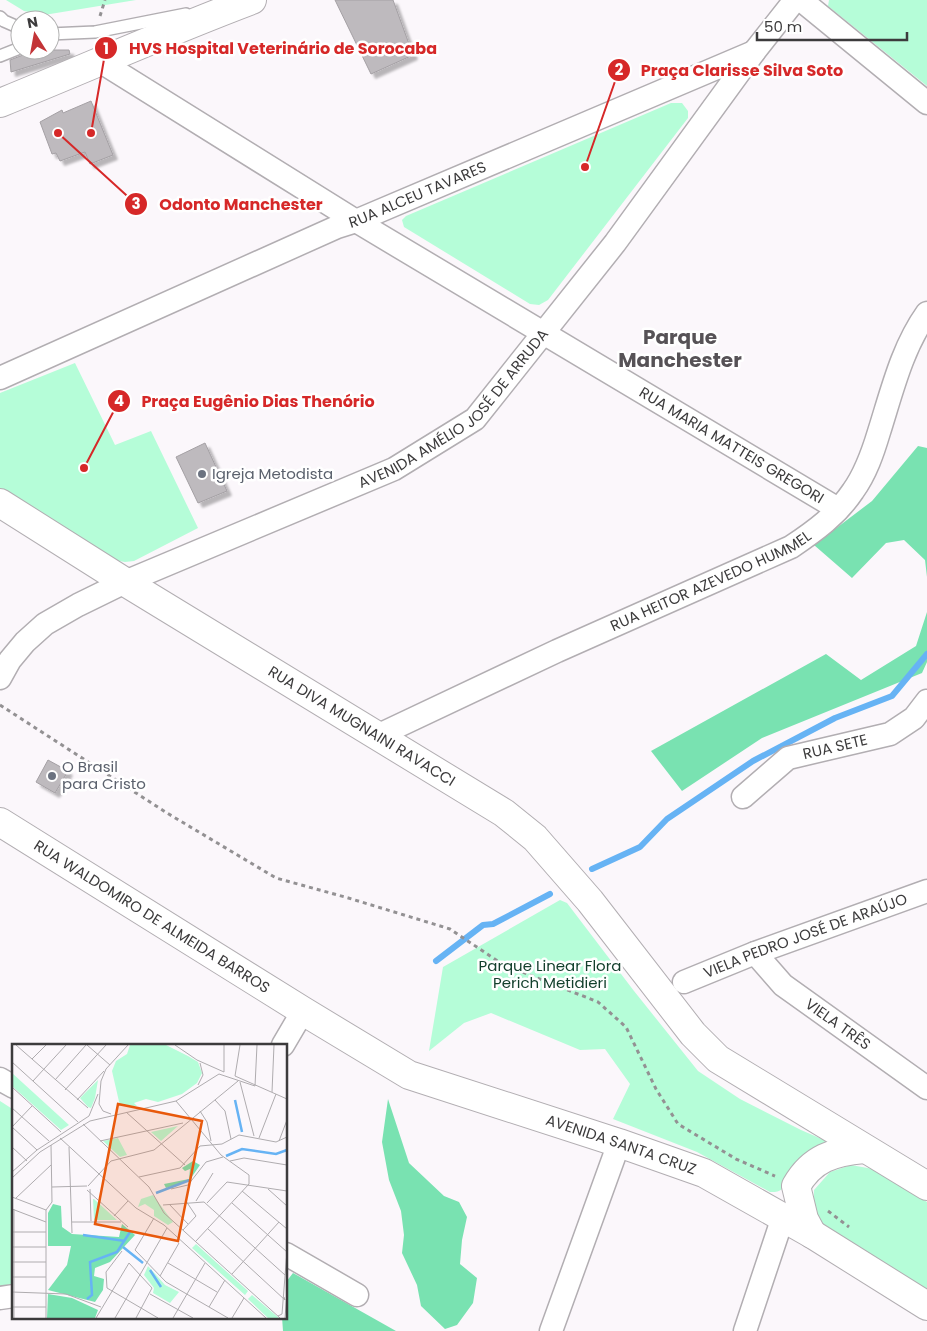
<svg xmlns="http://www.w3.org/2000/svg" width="927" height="1331" font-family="Poppins,sans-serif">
	<defs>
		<filter id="shadow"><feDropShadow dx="4.5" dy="4.5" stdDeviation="1" flood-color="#0004"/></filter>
	</defs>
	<rect width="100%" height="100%" fill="#fbf7fb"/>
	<path fill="#b5fdd8" d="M6 0H136L44 15 24 11Z
		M829 0H927V86L828 6Z
		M671 103H682L688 111V118L548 300 539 305 530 304 404 227 402 220 406 216Z
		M75 363 115 445 151 431 198 528 134 561 125 562 114 560 0 490V393Z
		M560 900 567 903 634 991 698 1071 740 1099 801 1130 831 1143C821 1150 800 1161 792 1169 782 1179 790 1193 770 1192L697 1152 613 1119 630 1084 605 1049 580 1050 491 1013 464 1023 429 1051 443 967Z
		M0 1101 14 1110V1287L0 1290Z
		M851 1165 873 1169 927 1202V1289L832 1233 813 1213 814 1190 830 1172Z"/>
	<path fill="#79e2b1" d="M918 446 927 448V577L925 560 904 540 886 543 852 578 814 545 872 501Z
		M927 612V662L922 673 762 738 682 791 651 751 826 654 861 680 916 646Z
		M388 1099 409 1163 444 1196 459 1202 467 1217 462 1240 460 1264 477 1278 473 1303 457 1325 445 1329 421 1306 417 1285 402 1253 404 1235 401 1211 389 1180 382 1142Z
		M293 1273 396 1331H283L282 1317H286V1282Z"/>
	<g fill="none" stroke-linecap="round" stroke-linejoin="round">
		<path stroke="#66b3f4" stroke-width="6" d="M592 869 640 847 667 819 753 761 835 718 892 696 927 654
			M436 961 483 925 493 924 550 894"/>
	</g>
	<path fill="#bebabe" stroke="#a4a0a4" filter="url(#shadow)" d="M335 0H393L413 55 371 74Z
		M27 50H69L70 54 11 72 10 60 23 55Z
		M91 101 113 155 90 164 85 152 60 161 56 153 52 154 40 122 62 110 63 113Z
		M205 443 227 491 198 503 176 457Z
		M48 760 68 771 55 793 36 782Z"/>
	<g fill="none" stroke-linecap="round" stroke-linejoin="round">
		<defs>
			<path id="lane" d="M0 17 4 21 20 28
				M50 34 95 32 186 14
				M0 56 20 48"/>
			<g id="street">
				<path d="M801 0 927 103"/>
				<path id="s1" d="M101 62 356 221 838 509"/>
				<path id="s2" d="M0 378 337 227 356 221 754 52"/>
				<path id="s3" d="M0 678 10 660 25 642 45 624 78 605 125 582 394 469 475 419 615 243 754 52 795 0"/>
				<path id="s4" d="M377 736 557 651 791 547C815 531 837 515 853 491 866 473 873 452 879 432 892 391 902 348 927 313"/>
				<path id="s5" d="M743 797 788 758 890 734 914 718 927 701"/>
				<path id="s6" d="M755 953 783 985 927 1088"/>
				<path id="s7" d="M684 982 755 953 927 891"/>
				<path d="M283 1045 303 1011"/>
				<path d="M0 1079 14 1087"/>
				<path d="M286 1254 357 1295"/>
				<path d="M0 1298 14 1296"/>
				<path d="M551 1331 619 1143"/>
				<path d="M745 1331 783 1217"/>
			</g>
			<g id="secondary">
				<path d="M0 103C84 69 167 32 252 0"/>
				<path id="s8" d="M0 503 125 582 504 813 535 838 590 901 693 1034 718 1059 927 1186"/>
				<path id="s9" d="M0 822 303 1011 409 1075 619 1143 704 1173 812 1234 927 1306"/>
				<path d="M812 1234 804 1219 796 1186C812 1158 833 1152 864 1149"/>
			</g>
		</defs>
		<use href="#lane" stroke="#b2aeb2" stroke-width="14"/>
		<use href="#street" stroke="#b2aeb2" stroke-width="25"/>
		<use href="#secondary" stroke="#b2aeb2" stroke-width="30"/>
		<path stroke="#939193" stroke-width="3" stroke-dasharray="4 4" stroke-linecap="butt" d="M100 16 105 0
			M0 705 167 813 276 878 345 897 450 929 502 964 598 1002 626 1027 656 1089 678 1124 736 1159 775 1176
			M828 1211 849 1227"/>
		<use href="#lane" stroke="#fff" stroke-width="11"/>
		<use href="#street" stroke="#fff" stroke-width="22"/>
		<use href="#secondary" stroke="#fff" stroke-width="28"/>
	</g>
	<g fill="#6b7280" stroke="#fff" stroke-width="2">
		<circle cx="202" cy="474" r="5"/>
		<circle cx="52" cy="776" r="5"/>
	</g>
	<g text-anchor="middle" stroke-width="5" stroke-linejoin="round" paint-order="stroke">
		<g font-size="15" fill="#3c3b3c" stroke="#fff">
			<text dy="5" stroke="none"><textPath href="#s2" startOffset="456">RUA ALCEU TAVARES</textPath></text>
			<text dy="5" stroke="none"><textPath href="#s3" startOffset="538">AVENIDA AMÉLIO JOSÉ DE ARRUDA</textPath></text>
			<text dy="5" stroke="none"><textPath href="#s1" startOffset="738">RUA MARIA MATTEIS GREGORI</textPath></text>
			<text dy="5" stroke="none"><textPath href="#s4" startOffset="368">RUA HEITOR AZEVEDO HUMMEL</textPath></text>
			<text dy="5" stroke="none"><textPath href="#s8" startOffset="425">RUA DIVA MUGNAINI RAVACCI</textPath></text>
			<text dy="5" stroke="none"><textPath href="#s5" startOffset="108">RUA SETE</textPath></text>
			<text dy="5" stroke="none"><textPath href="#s9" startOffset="179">RUA WALDOMIRO DE ALMEIDA BARROS</textPath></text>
			<text dy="5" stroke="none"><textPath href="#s7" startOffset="130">VIELA PEDRO JOSÉ DE ARAÚJO</textPath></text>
			<text dy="5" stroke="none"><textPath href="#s6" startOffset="110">VIELA TRÊS</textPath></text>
			<text dy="5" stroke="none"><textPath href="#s9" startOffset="704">AVENIDA SANTA CRUZ</textPath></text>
		</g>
		<g font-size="15" fill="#5b616d" stroke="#fff" text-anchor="start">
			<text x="212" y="479">Igreja Metodista</text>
			<text x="62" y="772">O Brasil<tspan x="62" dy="17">para Cristo</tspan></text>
		</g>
		<g font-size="15" fill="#13402d" stroke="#fff">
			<text x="550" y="971">Parque Linear Flora<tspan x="550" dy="17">Perich Metidieri</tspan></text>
		</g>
		<g font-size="20" font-weight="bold" fill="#565256" stroke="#fff">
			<text x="680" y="344">Parque<tspan x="680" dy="23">Manchester</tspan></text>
		</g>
	</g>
	<g transform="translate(12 1044)">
		<rect width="275" height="275" fill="#fbf7fb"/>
		<path d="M118 1H154L176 12 186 18 190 29 185 39 170 50 146 58 134 55 122 59 125 62H108L100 27 104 17 115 10ZM0 29 57 81 49 86 0 42ZM86 36 83 54 79 64 76 63 68 54ZM166 82 149 97 139 88ZM106 94 115 111 108 113 91 97ZM141 151 161 178 156 181 142 172V166L133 160 126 163 129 155ZM81 155H82L105 176H82ZM184 200 236 247 233 251 180 204ZM136 222 153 241 167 248 158 259 141 249 142 244 132 231ZM240 251 267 274H256L236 255Z" fill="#b5fdd8"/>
		<path d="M181 117 188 121 177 137 154 144 152 140 177 135 178 125 173 127 170 124ZM41 160 49 162 50 183 60 190 107 193 110 180 123 191 98 218 83 224 82 232 92 235 91 246 83 258 36 246 55 221 59 202H36V169ZM36 250 60 254 86 266 83 274H35Z" fill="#79e2b1"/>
		<path fill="none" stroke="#66b3f4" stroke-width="2.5" d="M223 56 230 88M214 112 230 105 264 110 275 106M144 149 178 136M71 191 113 197M111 203 131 219M138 226 149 243M75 255 80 251 78 218 105 208 118 188"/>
		<path fill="none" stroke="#afacaf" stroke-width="1" d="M4 1 76 64M75 1 98 21M163 1 185 16 212 28M212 1V28M20 15 34 1M0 18 66 78M223 32 228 1M223 32 275 55M43 36 74 1M21 37 54 1M228 38 242 92M186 41 191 31 188 19M243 42 245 1M0 43 49 88M53 46 94 1M260 48 262 1M65 56 92 27M203 56 213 67 219 95M164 57 209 111 237 131V140L184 197M0 64 37 97M188 67 195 78 199 97M114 68 173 121M99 70 91 67 87 60 89 37 94 25 116 1M71 80 137 143 152 169 268 274M0 83 25 106M0 83 20 62M48 94 124 164 152 181 254 274M247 94 264 50M88 97 171 79M267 97 275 76M0 103 15 117M57 103 60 189M218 117 232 114 275 121M0 128 25 106 77 72 86 50M127 133 168 124 188 102 210 100 227 91 264 98 275 93M0 134 28 108 78 77 164 57 207 30 243 42M76 142 99 117 142 106 226 37M40 143 75 142M78 145 79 177M159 145 176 141 194 118 211 113M256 145 275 162M75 146 116 183M230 147 275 185M0 153 34 166 40 158 39 101M4 154 39 121M184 157 201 129M195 159 215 138 275 147M220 159 275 208M157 160 176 180M151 161 192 158 273 231M0 165 34 178M2 165V274M102 172 116 157M142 174 123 206 154 238 216 274M60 178H109M196 185 273 256 272 253M171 186 184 172 174 157M0 188H34M0 203H34M110 207 94 228 95 244 146 274M0 218H34M156 219 205 248M220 230 267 178M148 232 167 199M0 233H34M0 248 54 250 89 263M138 250 181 274M0 263H34M197 263 213 236M266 272 270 270 275 207M34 274V166M84 274 117 219 140 244 124 274M103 274 155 184M161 274 193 219M220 274 232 254M273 274 275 249"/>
		<path fill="#e8590c" fill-opacity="0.15" stroke="#e8590c" stroke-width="2.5" d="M106 60 190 77 166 197 83 180Z"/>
		<rect width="275" height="275" fill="none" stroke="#3c3b3c" stroke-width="2.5"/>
	</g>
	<path fill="none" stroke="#d62828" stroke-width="2" d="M91 133L106 48M585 167L619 70M58 133L136 204M84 468L119 401"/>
	<g fill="#d62828" stroke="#fff" stroke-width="2">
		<circle cx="91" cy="133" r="5"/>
		<circle cx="585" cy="167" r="5"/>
		<circle cx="58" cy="133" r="5"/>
		<circle cx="84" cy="468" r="5"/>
		<circle cx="106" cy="48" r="12"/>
		<circle cx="619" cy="70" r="12"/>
		<circle cx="136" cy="204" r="12"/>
		<circle cx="119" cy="401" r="12"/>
	</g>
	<g font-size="15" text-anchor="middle" font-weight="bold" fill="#fff">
		<text x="106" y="54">1</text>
		<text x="619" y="75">2</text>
		<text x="136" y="209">3</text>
		<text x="119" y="406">4</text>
	</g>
	<g font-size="16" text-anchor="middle" font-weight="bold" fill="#d62828" stroke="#fff" stroke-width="5" stroke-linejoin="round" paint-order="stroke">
		<text x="283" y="54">HVS Hospital Veterinário de Sorocaba</text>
		<text x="742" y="76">Praça Clarisse Silva Soto</text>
		<text x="241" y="210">Odonto Manchester</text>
		<text x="258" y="407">Praça Eugênio Dias Thenório</text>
	</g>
	<g transform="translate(35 35) rotate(349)"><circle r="24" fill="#ffffff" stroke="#b1b1b1"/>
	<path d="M0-4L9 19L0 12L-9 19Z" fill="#c33437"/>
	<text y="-8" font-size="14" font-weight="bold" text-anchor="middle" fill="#3c3b3c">N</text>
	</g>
	<path d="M757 32v8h150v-8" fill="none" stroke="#3c3b3c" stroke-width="2.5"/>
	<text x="764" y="32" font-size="15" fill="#3c3b3c" stroke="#ffffff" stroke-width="4" paint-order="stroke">50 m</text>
</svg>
